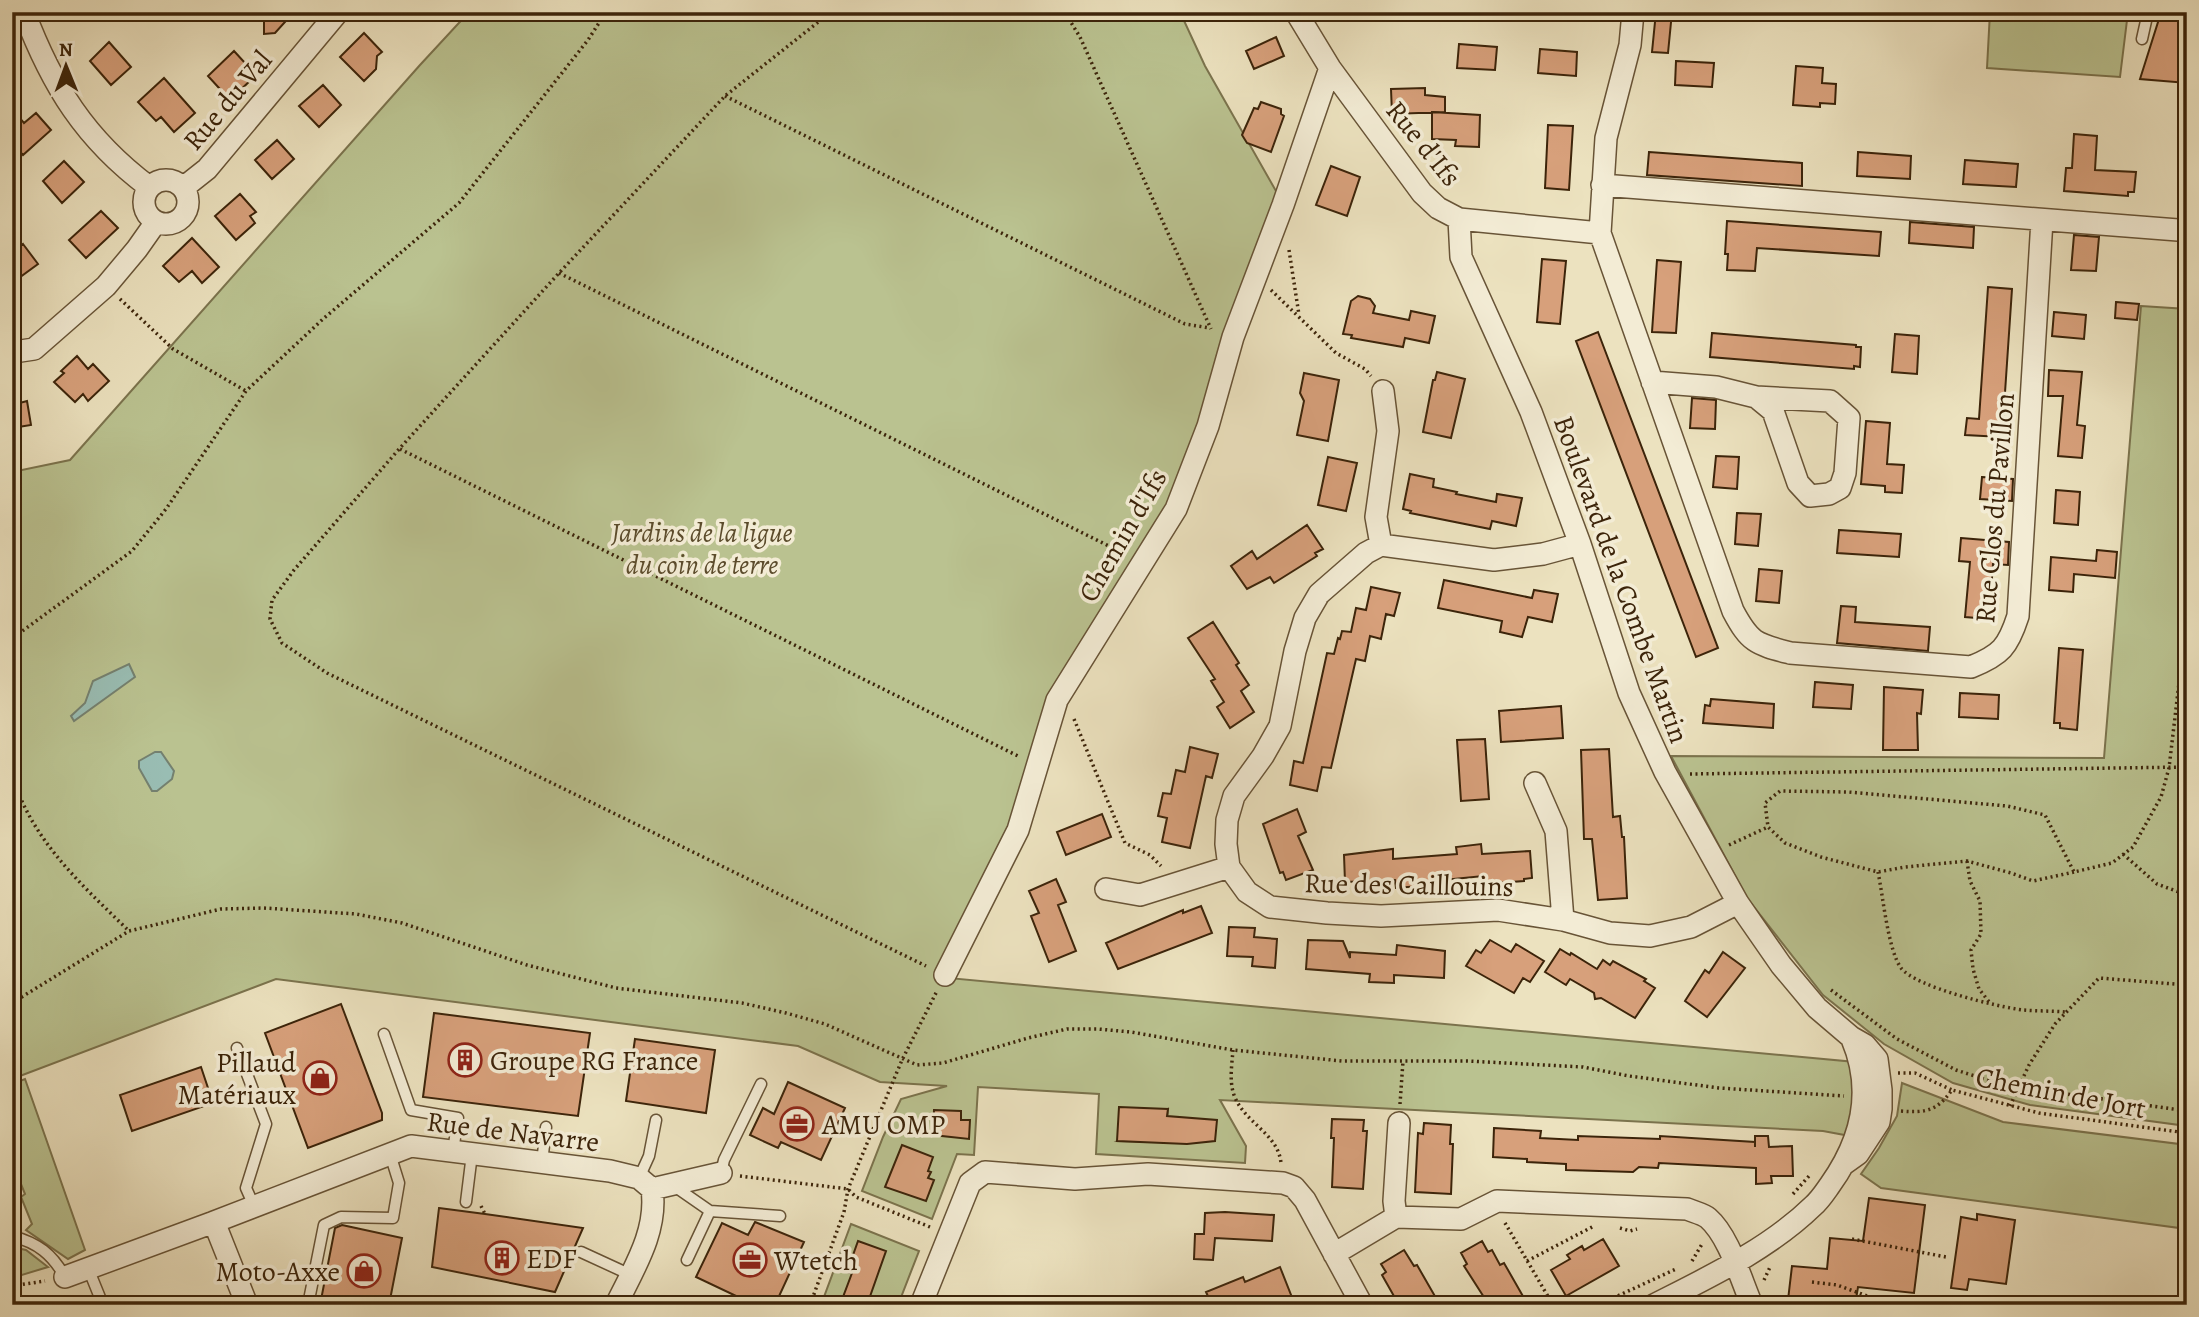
<svg xmlns="http://www.w3.org/2000/svg" width="2199" height="1317" font-family="Alegreya,serif">
	<rect width="100%" height="100%" fill="#ece2bf"/>
	<filter id="stains"><feTurbulence type="fractalNoise" baseFrequency=".00286" numOctaves="4"/><feColorMatrix values="0 0 0 0 .2 0 0 0 0 .09 0 0 0 0 .02 0 0 0 .5 -.17"/></filter>
	<radialGradient id="worn" r=".72"><stop offset=".6" stop-color="#630" stop-opacity="0"/><stop offset="1" stop-color="#630" stop-opacity=".3"/></radialGradient>
	<path fill="#bac290" stroke="#7b734d" stroke-width="2" fill-rule="evenodd" d="M469 12H1180L1205 66 1280 198 1211 430 1063 690 948 978 1855 1062 1850 1136 1823 1131 1220 1100 1246 1146 1245 1163 1096 1154 1099 1094 978 1087 974 1155 957 1154 932 1219 862 1191 883 1137 901 1099 947 1086 880 1082 798 1046 276 979 12 1079V472L70 460 420 65ZM1168 1109 1166 1142 1117 1141Z
		M1990 12H2128L2120 77 1987 68Z
		M2141 306 2187 309V1126L2030 1105 1953 1083 1884 1044 1823 995 1747 898 1671 756 2104 758Z
		M25 1079 85 1250 68 1259 26 1230 32 1224 21 1197 25 1194 12 1162V1084Z
		M1902 1083 2003 1122 2187 1145V1229L1881 1188 1861 1174 1879 1148 1897 1116Z
		M851 1224 919 1251 898 1305H880L881 1301 847 1288 840 1305H821Z
		M12 1247 26 1250 48 1267 12 1278Z"/>
	<path fill="#99bdb3" stroke="#74806f" stroke-width="2" d="M129 664 135 677 74 721 71 716 85 703 93 681Z
		M155 752H161L174 771 172 779 157 791H152L139 768V761Z"/>
	<path fill="#d7a07b" stroke="#3c240a" stroke-width="2" d="M264 12H294L275 33 264 34Z
		M1656 12H1672L1668 53 1652 52Z
		M2164 12H2187V83L2140 79 2159 19 2161 20Z
		M364 33 382 52 377 56 376 69 364 81 340 57Z
		M1276 37 1284 56 1254 69 1246 51Z
		M109 42 131 67 111 85 90 61Z
		M1459 44 1497 47 1495 70 1457 68Z
		M1540 49 1577 52 1576 76 1538 73Z
		M234 51 256 75 230 100 208 76Z
		M1676 61 1714 63 1712 87 1675 85Z
		M1796 66 1823 68 1822 83 1836 84 1835 104 1820 103V107L1793 105Z
		M164 78 195 113 174 132 161 117 156 121 138 102Z
		M323 85 341 105 319 127 299 106Z
		M1425 88V95L1445 97V112L1392 114 1391 89Z
		M1261 102 1281 109V114L1284 116 1271 152 1247 143 1242 135 1254 108 1258 109Z
		M12 108 24 123 36 113 51 130 23 155 12 143Z
		M1432 112 1480 115 1479 147 1455 146 1456 140 1432 139Z
		M1548 125 1573 126 1569 190 1545 188Z
		M2074 134 2097 136 2095 170 2136 172 2134 192H2128V196L2064 191 2066 168H2072Z
		M277 140 294 159 272 179 255 160Z
		M1649 152 1802 163V186L1647 175Z
		M1858 152 1911 156 1910 179 1857 176Z
		M1965 160 2018 164 2016 187 1963 184Z
		M64 161 84 182 62 203 43 181Z
		M1331 166 1360 177 1347 216 1316 205Z
		M240 194 256 212 250 216 255 223 236 240 215 216Z
		M101 211 118 228 86 258 69 240Z
		M1727 221 1881 232 1879 256 1757 248 1755 271 1727 270 1728 254H1725Z
		M1910 222 1974 227 1973 248 1909 243Z
		M2074 235 2099 237 2096 271 2071 270Z
		M192 238 219 267 202 283 192 271 179 282 163 266Z
		M23 244 38 264 12 283V252Z
		M1542 259 1566 261 1560 324 1537 322Z
		M1657 260 1681 262 1676 333 1652 332Z
		M1988 287 2012 289 2002 437 1965 435 1967 418 1979 419Z
		M1358 296 1370 299 1375 306 1373 313 1409 320 1411 311 1435 316 1429 343 1405 338 1403 347 1351 338 1352 335 1343 334 1351 301Z
		M2116 302 2139 304 2137 320 2115 318Z
		M2054 312 2086 315 2084 339 2052 336Z
		M1598 332 1718 648 1696 657 1576 341Z
		M1712 333 1856 345V347H1861L1860 367 1854 366V369L1710 357Z
		M1895 334 1919 336 1917 374 1892 372Z
		M77 356 88 369 93 364 109 381 88 401 83 394 75 402 54 382 64 373 61 371Z
		M2049 370 2082 372 2077 425 2085 426 2082 458 2058 456 2063 396H2048Z
		M1437 372 1465 379 1451 438 1423 432 1433 380H1435Z
		M1304 373 1339 380 1328 441 1297 435 1304 401 1300 393Z
		M1692 398 1716 400 1715 429 1690 428Z
		M27 401 31 425 12 428V405Z
		M1866 421 1890 423 1887 464 1904 465 1902 493 1885 492V486L1861 484Z
		M1716 456 1739 457 1737 489 1713 487Z
		M1328 457 1357 463 1346 511 1318 505Z
		M1410 474 1434 479 1433 487 1457 492 1456 494 1496 502 1497 494 1522 498 1516 526 1492 521 1490 529 1410 513 1411 511 1403 509Z
		M1982 477 2013 479 2012 501 1980 499Z
		M2056 490 2080 492 2078 525 2054 523Z
		M1737 513 1761 514 1758 546 1735 544Z
		M1307 525 1323 549 1315 553 1317 556 1274 583 1270 577 1247 589 1231 566 1252 551 1257 559Z
		M1839 530 1901 534 1899 557 1837 553Z
		M1961 538 2009 542 2008 565 1993 564 1989 619 1965 617 1970 562 1959 561Z
		M2097 550 2117 552 2115 578 2074 574 2073 592 2049 590 2051 557 2096 561Z
		M1759 569 1782 571 1779 603 1756 601Z
		M1444 580 1532 598 1534 590 1558 594 1552 622 1528 617 1522 637 1500 632 1502 621 1438 608Z
		M1371 587 1400 593 1394 616 1386 614 1381 639 1370 636 1365 661 1356 659 1331 768 1322 767 1317 791 1290 785 1294 761 1303 763 1327 653 1334 654 1338 638 1340 639 1342 631 1351 632 1356 608 1366 610Z
		M1841 606 1856 607 1855 622 1930 627 1928 651 1837 643Z
		M1213 622 1239 663 1236 665 1249 685 1241 691 1254 712 1230 728 1217 707 1224 702 1211 681 1215 679 1188 638Z
		M2059 648 2083 650 2077 730 2060 728V723H2054Z
		M1815 682 1853 685 1851 709 1813 707Z
		M1884 687 1923 690 1921 714 1917 713 1918 750H1883Z
		M1960 693 1999 695 1998 719 1959 717Z
		M1711 699 1774 704 1773 728 1703 723 1705 705 1710 706Z
		M1561 706 1563 738 1501 742 1499 711Z
		M1485 739 1489 799 1461 801 1457 740Z
		M1190 747 1218 754 1212 778 1206 776 1190 848 1162 842 1167 818 1158 816 1163 793 1171 794 1176 770 1185 772Z
		M1609 749 1613 817 1620 816 1622 837H1624L1627 898 1598 900 1592 839H1584L1581 750Z
		M1297 809 1306 832 1298 836 1313 870 1286 880 1283 872 1280 873 1263 824Z
		M1102 814 1111 837 1066 855 1057 832Z
		M1481 844 1482 854 1530 851 1532 878 1524 879V881L1484 884 1483 876 1444 880V884L1396 888 1395 880 1345 882 1344 855 1393 849V859L1457 854 1456 847Z
		M1056 879 1066 902 1058 905 1076 951 1049 962 1031 916 1039 913 1029 891Z
		M1201 906 1212 933 1118 969 1106 943 1183 910V913Z
		M1229 927 1255 928 1254 937 1277 939 1275 968 1252 966 1253 957 1227 956Z
		M1308 940 1343 941 1350 958V952L1396 955 1397 945 1445 951 1444 978 1394 975V983L1369 982 1370 974 1306 969Z
		M1490 940 1511 952 1516 944 1544 961 1530 982 1523 978 1514 993 1466 966 1476 950 1481 953Z
		M1560 949 1570 955 1571 953 1597 969 1603 960 1610 965 1613 961 1646 979 1644 981 1655 988 1635 1018 1601 998 1595 999 1594 993 1570 979 1566 985 1545 972Z
		M1723 952 1745 968 1707 1017 1685 1001 1705 970 1709 973Z
		M341 1004 382 1113V1120L308 1148 265 1033Z
		M434 1013 590 1033 578 1116 423 1097Z
		M635 1039 715 1050 706 1113 626 1101Z
		M201 1067 213 1103 132 1131 120 1095Z
		M788 1082 845 1108 821 1160 781 1142 778 1148 750 1135 763 1108 774 1114Z
		M1119 1107 1168 1109 1167 1116 1217 1120 1215 1141 1187 1144 1117 1141Z
		M934 1110 961 1111V1120H970L969 1139 933 1135Z
		M1332 1119 1364 1120 1363 1131H1367L1363 1189 1332 1187 1334 1138H1331Z
		M1424 1123 1451 1125 1450 1144H1453L1451 1194 1415 1192 1418 1133 1423 1134Z
		M1494 1128 1541 1131 1540 1138 1578 1140V1136L1660 1139V1136L1755 1142V1147V1136H1768L1769 1147 1792 1146 1793 1176H1771L1772 1183 1756 1184V1168L1659 1163 1658 1168 1639 1167 1633 1172 1566 1170V1164L1527 1162V1159L1493 1157Z
		M902 1145 933 1157 928 1171 931 1172 928 1178 934 1180 926 1201 885 1187Z
		M1869 1198 1925 1205 1914 1293 1858 1287 1855 1305H1811V1302L1788 1300 1792 1266 1827 1269 1830 1238 1863 1241Z
		M439 1208 485 1214 583 1228 555 1292 432 1267Z
		M1225 1212 1274 1215 1272 1241 1215 1238 1213 1260 1194 1259 1195 1234H1204L1205 1213Z
		M1977 1214 2015 1220 2006 1284 1969 1279 1967 1290 1951 1288 1961 1217 1977 1220Z
		M755 1222 804 1242 775 1305H755L696 1277 722 1223 748 1235Z
		M342 1225 402 1238 389 1305H320L335 1228Z
		M1603 1239 1619 1266 1566 1296 1551 1270 1570 1259 1567 1255 1582 1246 1584 1250Z
		M858 1241 886 1251 867 1305H840L852 1273 847 1272Z
		M1482 1241 1488 1252 1492 1250 1500 1265 1504 1263 1528 1305H1489L1464 1266 1467 1264 1461 1253Z
		M1404 1250 1414 1266 1417 1265 1440 1305H1399L1382 1275 1386 1272 1381 1264Z
		M1280 1267 1295 1305H1212L1206 1292 1243 1277 1245 1282Z"/>
	<g fill="none" stroke-linecap="round" stroke-linejoin="round">
		<defs>
			<path id="service" d="M2142 39 2148 12
				M384 1034 411 1110 458 1118 453 1151
				M237 1048 266 1124 246 1188 254 1206
				M542 1163 546 1127
				M721 1173 724 1160 761 1084
				M639 1178 649 1156 656 1120
				M674 1186 710 1211 687 1260
				M466 1202 472 1154
				M710 1211 780 1216
				M12 1236C38 1243 52 1254 65 1277
				M581 1252 631 1275
				M88 1268 103 1305
				M308 1305 324 1225 341 1217 393 1218 399 1183 390 1154"/>
			<path id="minor" d="M24 12C52 86 85 139 149 187
				M1296 12 1330 68 1422 193 1438 208 1459 219 1600 233
				M1633 12 1630 45 1606 138 1600 233 1733 611C1750 643 1756 644 1790 653L1971 667C2001 655 2008 647 2018 616L2042 220
				M144 202a22 22 0 1 1 44 0a22 22 0 1 1-44 0Z
				M1602 185 2178 230
				M183 188 207 169 338 12
				M1459 219 1461 257 1531 412 1580 544 1629 693 1665 772 1738 903 1781 965 1817 1008 1851 1037 1865 1045 1877 1059 1881 1090V1109L1879 1122 1858 1154 1844 1164
				M12 355 14 352 34 349 106 286 137 249 156 222
				M1652 382 1716 387 1756 397 1773 411 1798 483 1810 496 1829 494 1840 488 1845 473 1849 418 1830 401 1756 397
				M1580 544 1543 554 1494 560 1381 545 1366 553 1319 594 1305 618 1295 651 1280 726 1263 756 1234 796 1227 820 1226 844 1229 867 1247 892 1270 907 1327 913 1381 916 1498 910 1563 920 1610 933 1650 936 1691 927 1738 903
				M1381 545 1376 517 1388 431 1383 391
				M1535 783 1556 831 1563 920
				M1106 889 1140 895 1229 867
				M945 975 1018 830 1057 700 1176 509 1208 426 1233 337 1283 205 1330 68
				M652 1189 721 1173
				M1396 1217 1394 1201 1399 1123
				M1334 1254 1396 1217 1461 1219 1497 1201 1687 1209C1694 1212 1703 1214 1708 1218 1729 1236 1741 1280 1752 1305
				M65 1277 214 1222
				M247 1305 214 1222 411 1146 610 1171 639 1178 652 1189C658 1231 634 1268 616 1305
				M921 1305 970 1183 985 1172 1075 1179 1148 1174 1283 1183 1294 1187 1305 1200 1362 1305
				M1654 1305C1709 1277 1769 1249 1813 1206 1820 1200 1825 1192 1830 1185 1862 1140 1874 1091 1852 1039"/>
		</defs>
		<use href="#service" stroke="#685437" stroke-width="13"/>
		<use href="#minor" stroke="#685437" stroke-width="24"/>
		<path stroke="#3c240a" stroke-width="3.5" stroke-dasharray="2 3.5" stroke-linecap="butt" d="M831 12 725 96 559 273 400 448 294 570 272 600 270 619 282 643 327 673 926 966
			M1060 12 1067 16 1080 37 1211 329
			M725 96 1185 324 1210 328
			M1289 250 1299 315
			M559 273 1125 554
			M1271 290 1336 353 1365 369 1371 376
			M120 299 173 349 246 391
			M400 449 1020 757
			M12 656 21 632 132 551 166 509 246 391 323 319 459 203 588 40 606 12
			M1074 719 1125 843 1150 855 1161 866
			M1690 774 2187 767
			M12 775C32 841 82 885 129 931
			M1729 845 1768 827
			M2123 854 2157 884 2187 895
			M1967 861 1970 881 1980 901 1981 934 1971 950 1973 969 1979 989 1990 1003
			M1878 872C1883 896 1888 950 1901 968 1915 987 1998 1007 2023 1010 2037 1011 2052 1011 2066 1012
			M2074 872 2033 881 2011 873 1967 861 1905 867 1878 872 1821 857 1785 843 1768 827 1765 803 1780 791 1848 792 2007 806 2045 815 2074 872 2112 863 2133 847 2161 797 2169 768 2187 615
			M1831 990 1897 1039 1956 1070 2003 1085 2187 1111
			M12 1003 129 931 221 909 264 908 356 914 402 923 527 965 616 988 742 1003 786 1013 825 1024 917 1065 943 1063 1028 1038 1067 1029H1098L1131 1032 1233 1050 1342 1061H1467L1583 1067 1629 1076 1719 1088 1844 1096
			M1233 1050C1232 1064 1229 1081 1234 1095 1244 1123 1278 1133 1281 1163
			M1898 1073H1915L1952 1090
			M1400 1104 1403 1061
			M2010 1106 2029 1065 2055 1024 2099 978 2187 985
			M1901 1111C1926 1113 1937 1111 1952 1090L2039 1113 2187 1133
			M740 1176 848 1189 856 1197 930 1227
			M1793 1194 1809 1176
			M481 1206 485 1214
			M1505 1223 1553 1305
			M1620 1228 1630 1231 1637 1229
			M1852 1239 1946 1257
			M1527 1261 1594 1226
			M1692 1261 1702 1244
			M1764 1280 1771 1265
			M1812 1282 1837 1285 1892 1305
			M12 1286 45 1281
			M810 1305 844 1212 848 1189 902 1060 937 991
			M1598 1305 1676 1269"/>
		<use href="#service" stroke="#f3ecd5" stroke-width="10"/>
		<use href="#minor" stroke="#f3ecd5" stroke-width="21"/>
	</g>
	<defs>
		<symbol id="building-ring" viewBox="-11 -11 22 22"><circle r="9.5" fill="#f3ecd5" stroke="#8f2418" stroke-width="1.5"/><path d="M-4-6H4V6H1V3H-1V6H-4ZM-2.5-4.3h1.7v1.8h-1.7ZM.8-4.3h1.7v1.8H.8ZM-2.5-1h1.7V.8h-1.7ZM.8-1h1.7V.8H.8Z" fill="#8f2418"/></symbol>
		<symbol id="shop-ring" viewBox="-11 -11 22 22"><circle r="9.5" fill="#f3ecd5" stroke="#8f2418" stroke-width="1.5"/><path d="M-5-2.5h2.3a2.7 3.5 0 0 1 5.4 0H5L5.5 6h-11ZM-1.5-2.5h3a1.5 2.3 0 0 0-3 0Z" fill="#8f2418"/></symbol>
		<symbol id="office-ring" viewBox="-11 -11 22 22"><circle r="9.5" fill="#f3ecd5" stroke="#8f2418" stroke-width="1.5"/><path d="M-6-3h4V-5.5h4V-3h4V5H-6ZM-1-4.5V-3h2v-1.5ZM-6 0V1H6V0Z" fill="#8f2418"/></symbol>
	</defs>
	<g fill-rule="evenodd">
		<use href="#building-ring" x="446" y="1041" width="38" height="38"/>
		<use href="#shop-ring" x="301" y="1059" width="38" height="38"/>
		<use href="#office-ring" x="778" y="1105" width="38" height="38"/>
		<use href="#building-ring" x="483" y="1239" width="38" height="38"/>
		<use href="#office-ring" x="731" y="1241" width="38" height="38"/>
		<use href="#shop-ring" x="345" y="1252" width="38" height="38"/>
	</g>
	<g text-anchor="middle" stroke-width="7" stroke-linejoin="round" paint-order="stroke">
		<g font-size="28" fill="#3c240a" stroke="#f3ecd5">
			<text transform="translate(227 100) rotate(-50)" y="10">Rue du Val</text>
			<text transform="translate(1424 143) rotate(51)" y="10">Rue d'Ifs</text>
			<text transform="translate(1994 508) rotate(-85)" y="10">Rue Clos du Pavillon</text>
			<text transform="translate(1122 535) rotate(-60)" y="10">Chemin d'Ifs</text>
			<text transform="translate(1622 579) rotate(70)" y="10">Boulevard de la Combe Martin</text>
			<text transform="translate(1409 884) rotate(1)" y="10">Rue des Caillouins</text>
			<text transform="translate(2061 1092) rotate(11)" y="10">Chemin de Jort</text>
			<text transform="translate(513 1131) rotate(7)" y="10">Rue de Navarre</text>
		</g>
		<g font-size="28" font-style="italic" fill="#5c4c2c" stroke="#f3ecd5">
			<text x="702" y="542">Jardins de la ligue<tspan x="702" dy="32">du coin de terre</tspan></text>
		</g>
		<g font-size="28" fill="#3c240a" stroke="#f3ecd5" text-anchor="start">
			<text x="490" y="1070">Groupe RG France</text>
			<text x="296" y="1072" text-anchor="end">Pillaud<tspan x="296" dy="32">Matériaux</tspan></text>
			<text x="822" y="1134">AMU OMP</text>
			<text x="526" y="1268">EDF</text>
			<text x="774" y="1270">Wtetch</text>
			<text x="340" y="1281" text-anchor="end">Moto-Axxe</text>
		</g>
	</g>
	<rect width="2199" height="1317" fill="none" stroke="#ece2bf" stroke-width="42"/>
	<rect x="14" y="14" width="2171" height="1289" fill="none" stroke="#3c240a" stroke-width="3.5"/>
	<rect x="21" y="21" width="2157" height="1275" fill="none" stroke="#3c240a" stroke-width="2"/>
	<g transform="translate(66 66) rotate(359)" stroke="#f3ecd5" stroke-width="5" paint-order="stroke">
	<path d="M0-5L12 26L0 18L-12 26Z" fill="#3c240a"/>
	<text y="-10" font-size="19" font-weight="bold" text-anchor="middle" fill="#3c240a">N</text>
	</g>
	<rect width="100%" height="100%" filter="url(#stains)"/>
	<rect width="100%" height="100%" fill="url(#worn)"/>
</svg>
